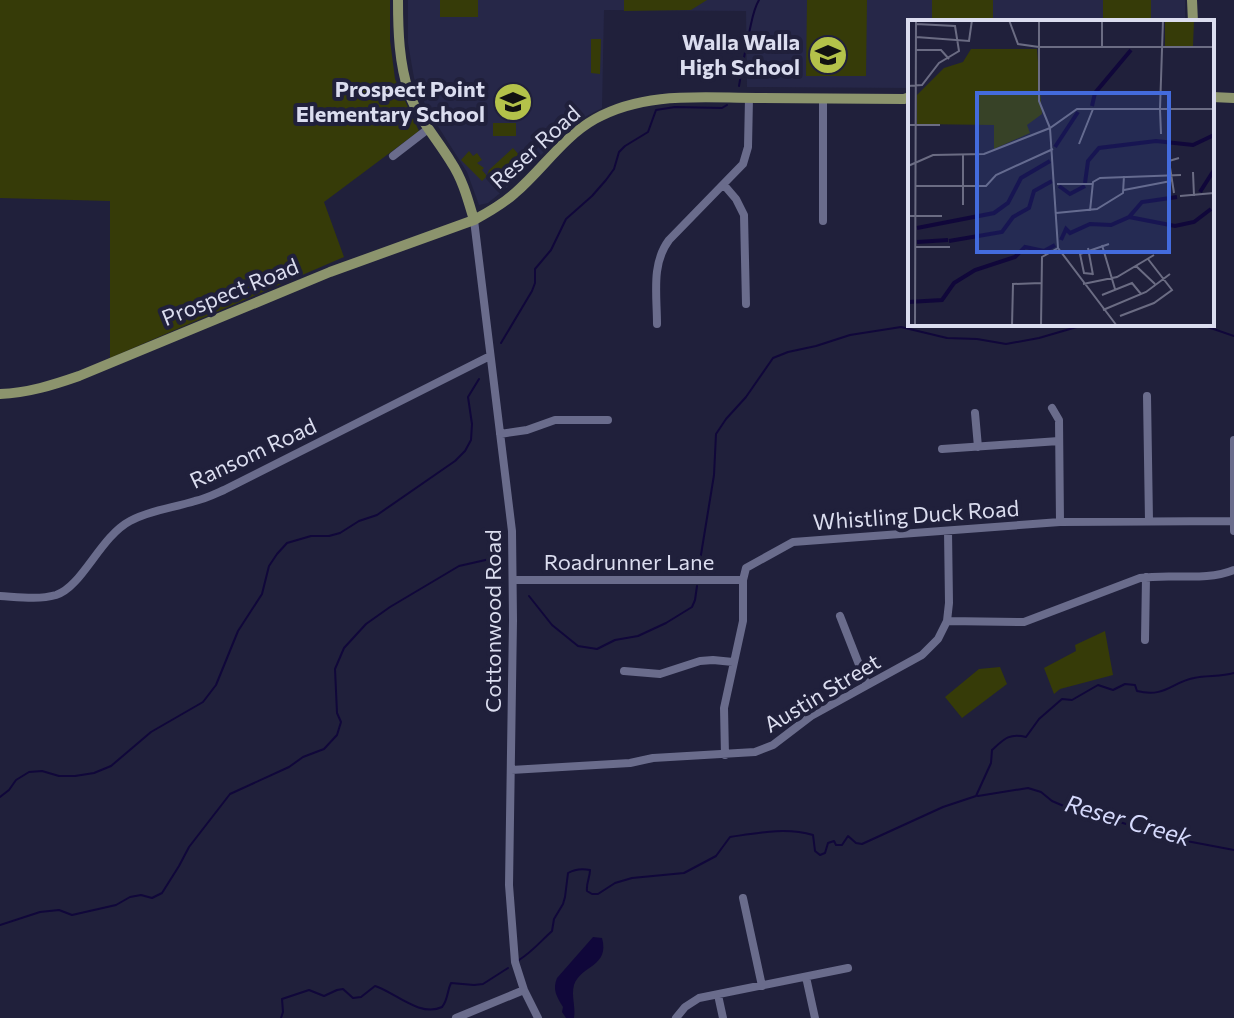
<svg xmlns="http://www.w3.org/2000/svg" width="1234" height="1018" font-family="Commissioner,sans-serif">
	<rect width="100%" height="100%" fill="#20203b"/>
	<path fill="#262748" d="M408 0H1185V22H910V88L747 87 746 11 604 10 602 108 581 119 564 132 515 181 488 203 479 205 467 172 427 109 414 78 408 43Z"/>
	<path fill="#363b08" d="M0 0H390V40L395 79 419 131 324 202 344 257 110 358V201L0 198Z
		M440 0H478V17H440Z
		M624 0H707L691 10 624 11Z
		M807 0H867L866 76H806Z
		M932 0H993V22H932Z
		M1103 0H1151V22H1103Z
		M591 39H601L600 74 591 73Z
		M493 123H516V136H493Z
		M513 148 520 156 512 164 511 175 493 182 487 175 489 170Z
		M469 151 473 156 477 153 482 160 477 163 484 168 482 170 487 176 482 181 461 160Z
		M1105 631 1113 675 1060 689 1054 694 1044 668 1076 651 1075 645Z
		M1000 667 1007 684 962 718 945 697 979 669Z"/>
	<path fill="#10073a" d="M593 937 602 938C610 967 581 965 574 985 571 995 576 1008 574 1018H566L562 1012 563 1007C557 997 552 990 557 978Z"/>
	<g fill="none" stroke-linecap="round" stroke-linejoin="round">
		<path stroke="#10073a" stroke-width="2" d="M739 86C742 68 745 51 749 33 752 21 753 10 759 0
			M1199 324 1234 336
			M501 343 532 291 535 283V269L551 250 566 219 592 196 606 180 614 169 619 152 625 146 648 132 656 110 675 107 722 108 727 105
			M698 573 714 475 716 434 726 419 746 397 773 358 788 352 816 346 850 335 901 327 947 338 977 339 1006 344 1039 338 1087 324
			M529 596 552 625 578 646 597 649 615 640 638 636 666 623 692 607 695 600 697 586
			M978 796 1028 788 1041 792 1052 801 1073 810 1093 814 1176 839 1234 850
			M0 797 9 790 16 780 29 772 42 771 59 776H75L94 773 111 766 151 732 203 702 216 685 238 631 262 594 269 566 277 554 287 543 311 536H329L340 533 359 521 377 515 455 461 465 451 471 440 472 424 468 397 479 379
			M0 925 40 912 59 910 72 915 116 905 130 897 141 895 152 898 162 893 179 866 189 847 230 794 289 767 303 757 324 749 337 735 341 722 337 713 335 669 344 648 366 624 390 607 459 566 490 559
			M519 960C532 952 541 941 552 931L554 919 563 904 565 897 568 873C575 869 581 868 590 870 590 878 586 883 587 891L592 894H598L615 883 632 878 684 873 716 856 730 837C757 833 786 827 813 835L815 851 820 855 825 853 828 843 834 841 836 845H842L848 836 856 843 862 844 943 807 976 796 991 763 992 750C1004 739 1009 733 1026 737L1039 719 1062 699 1072 700 1098 685 1113 690 1125 684 1135 685 1137 691C1165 698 1172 682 1194 678 1207 675 1221 677 1234 673
			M281 1018 283 1012 282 999 309 990 324 996 337 990 343 989 353 998 361 997 375 986C393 991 420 1018 442 1007 448 1000 447 991 451 983L474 985 483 984 508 968"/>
		<path stroke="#6a6c8c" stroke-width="8" d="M823 98V221
			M393 156 428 129
			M724 185 736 199 744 215 746 304
			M474 220 512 531 513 620 509 885 515 962 524 990 538 1018
			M657 324C657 295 651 264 669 240L743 164 748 147 749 98
			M1147 396 1149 521
			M1052 408 1059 420 1060 522
			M975 413 978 447
			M500 434 527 430 555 420H608
			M1234 440V531
			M942 449 1059 441
			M514 580H743
			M0 596C18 597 38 600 56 595 82 587 100 537 130 521 150 510 173 508 195 501 205 499 215 494 224 490L490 356
			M840 616 867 685
			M947 621 1024 622 1140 578C1171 573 1205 582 1234 570
			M1145 640 1146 577
			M624 671 660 674 700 661 713 660 733 662
			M725 755 724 708 743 621V580L746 568 793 542 1060 522 1234 521
			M511 770 630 763 653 758 755 752 773 745 811 716 922 655 938 639 947 621 949 603 948 531
			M743 898 762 986
			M806 977 815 1018
			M718 995 723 1018
			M456 1018 524 990
			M676 1018 685 1007 699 998 848 968"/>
		<path stroke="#8c946d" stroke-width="10" d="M398 0C398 31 399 63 409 93 418 118 437 139 451 162 463 180 468 200 474 220
			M1192 0 1193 22
			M1212 97 1234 98
			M0 394C28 393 53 385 79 376L330 272 474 220C489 212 503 204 515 193 543 169 563 137 595 119 645 91 702 98 757 98 806 98 855 99 904 99L910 97"/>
	</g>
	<defs>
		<symbol id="school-disc" viewBox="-11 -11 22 22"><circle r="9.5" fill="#b4c24a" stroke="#20203b"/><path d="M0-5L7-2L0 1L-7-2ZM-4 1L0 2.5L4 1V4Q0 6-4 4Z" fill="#111"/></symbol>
	</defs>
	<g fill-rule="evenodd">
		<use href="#school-disc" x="806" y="33" width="44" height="44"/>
		<use href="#school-disc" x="491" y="80" width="44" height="44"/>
	</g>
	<g text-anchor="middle" stroke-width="8" stroke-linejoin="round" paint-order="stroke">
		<g font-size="22" font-weight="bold" fill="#dbddef" stroke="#20203b" text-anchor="end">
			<text x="800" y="50">Walla Walla<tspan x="800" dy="25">High School</tspan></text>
			<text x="485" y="97">Prospect Point<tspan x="485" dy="25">Elementary School</tspan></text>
		</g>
		<g font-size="22" fill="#dbddef" stroke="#20203b">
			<text transform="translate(535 147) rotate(-42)" y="8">Reser Road</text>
			<text transform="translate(230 292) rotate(-22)" y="8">Prospect Road</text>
			<text transform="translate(253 453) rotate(-25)" y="8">Ransom Road</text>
			<text transform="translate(916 515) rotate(-4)" y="8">Whistling Duck Road</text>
			<text x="629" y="570">Roadrunner Lane</text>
			<text transform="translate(493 621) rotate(-90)" y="8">Cottonwood Road</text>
			<text transform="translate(822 693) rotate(-31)" y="8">Austin Street</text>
		</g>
		<g font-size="24" font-style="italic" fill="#d5d9fc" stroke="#20203b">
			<text transform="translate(1128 821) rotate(16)" y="8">Reser Creek</text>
		</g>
	</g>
	<g transform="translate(908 20)">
		<rect width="306" height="306" fill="#20203b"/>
		<path d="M257 0H286L285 26H257ZM63 29H129L134 94 119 105 122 113 86 129V105L9 104V75L36 48 55 42Z" fill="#363b08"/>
		<path fill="none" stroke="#10073a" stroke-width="4" d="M184 86 187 73 223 30M147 127 170 92M177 163 180 141 191 128 248 121 285 125 306 115M151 166 162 174 177 166M292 172 306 150M221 197 267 206 286 202 303 189M9 208 86 193 100 183 113 158 142 141M153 220 158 209 162 213 182 204 203 205 221 197 234 182 269 177M41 221 94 212 105 197 121 188 126 171 144 161M9 222 40 220M0 282 34 280 46 263 67 250 107 237 117 227 136 231 147 225"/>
		<path fill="none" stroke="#6b6c83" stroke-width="2" d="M101 0 110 24 131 27M131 0V81L142 108M8 17 61 21 64 0M131 27H306M194 27V0M8 30H33L41 39M0 66 14 65 31 43 51 31 47 6 8 4M252 89 253 114M252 89 255 0M0 105H32M142 108 150 228 209 306M171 124 185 89M55 135V185M0 146 25 135 76 134 142 108 169 89H306M285 152 286 176M149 164H184M7 166H78L88 155 145 129M216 170 263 161M266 173 261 141 271 138M272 176 306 173M182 191 185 162 192 158 273 155M148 193 189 189 215 173 216 156M0 196H34M194 225 207 269M7 227H42M180 228 185 255M228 246 247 264M185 254 176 253 172 234 201 224M175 264 209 257 246 235M194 275 224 263 233 274M195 290 238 272 262 254M212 296 246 283 264 270 240 239M7 306 8 0M104 306 105 264 133 263M133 306 134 237 150 228"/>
		<path fill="#436bdd" fill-opacity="0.15" stroke="#436bdd" stroke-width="4" d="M69 73H261V232H69Z"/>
		<rect width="306" height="306" fill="none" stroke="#dbddef" stroke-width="4"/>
	</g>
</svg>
